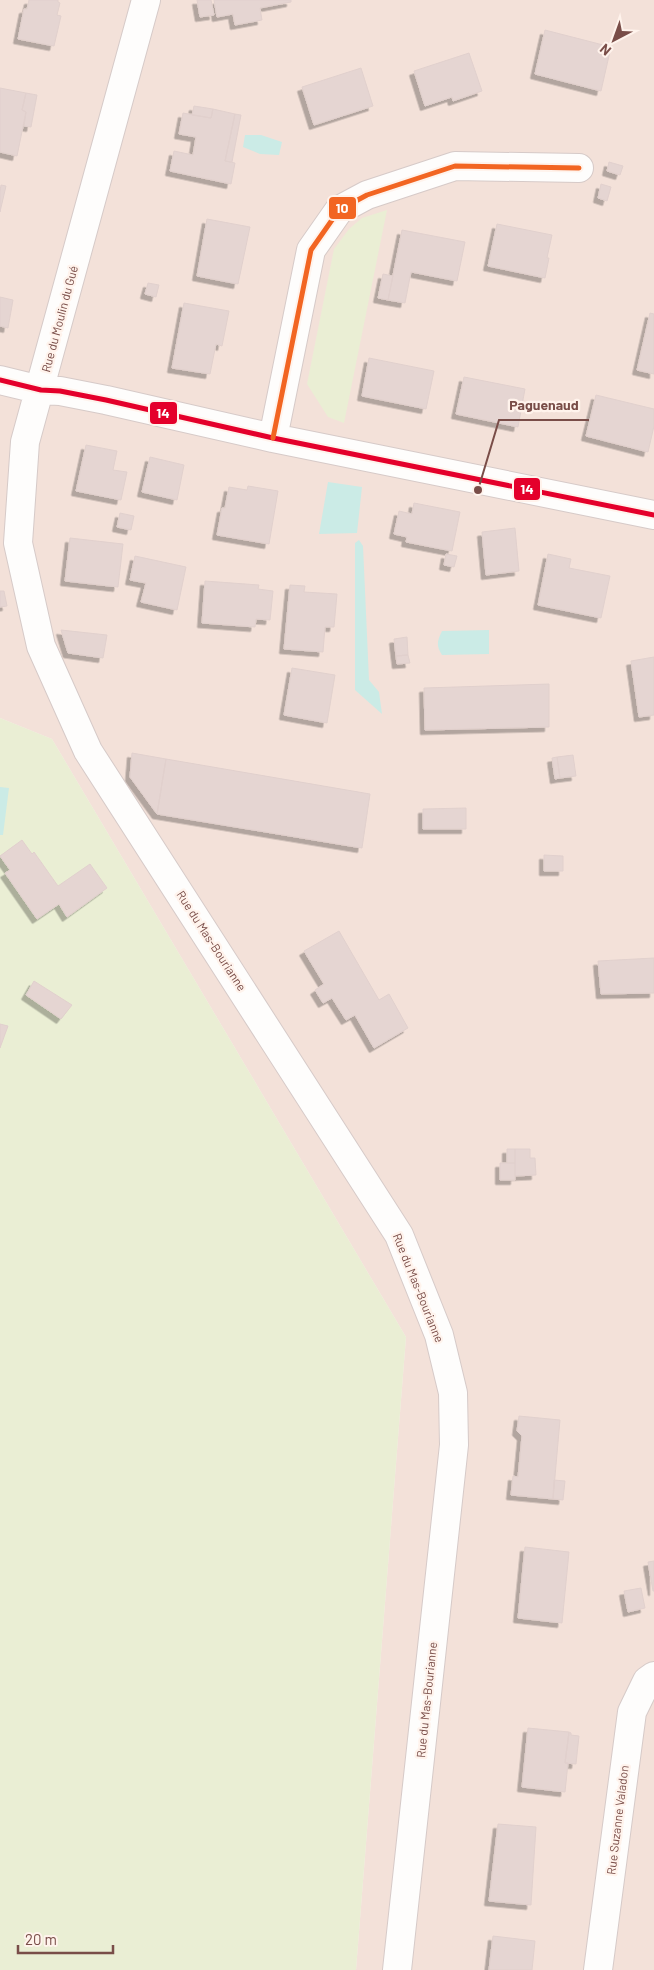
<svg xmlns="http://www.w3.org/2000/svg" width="654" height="1970" font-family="Barlow,sans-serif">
	<defs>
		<filter id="shadow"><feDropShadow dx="-4.5" dy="4.5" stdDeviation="0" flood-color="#0004"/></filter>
	</defs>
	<rect width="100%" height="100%" fill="#f8efeb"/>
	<path fill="#f3e1d9" d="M0 0H654V1970H356L406 1337 52 739 0 718Z"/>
	<path fill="#eaeed4" d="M387 210 344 423 328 417 307 384 334 249 349 229 362 218Z
		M0 718 52 739 406 1337 356 1970H0Z"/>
	<path fill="#cbebe6" d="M245 135H261L282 142 279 155 260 154 243 147Z
		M328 482 362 487 357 533 319 534Z
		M359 540 363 546 369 680 379 692 382 714 355 690V543Z
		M489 630V654L442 655C436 646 437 641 442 631Z
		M0 787 9 788 3 835H0Z"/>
	<path fill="#e5d5d2" stroke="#e1d0cd" filter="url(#shadow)" d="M29 0H58V2L60 3 57 15 61 16 54 46 18 39 24 9H27Z
		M197 0H211L214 15 200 17Z
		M214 0H291V2L260 8 262 20 235 25 233 14 217 17Z
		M545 30 611 47 601 91 535 74Z
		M469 53 482 91 453 101 452 97 425 106 414 71Z
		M361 68 373 106 314 125 302 87Z
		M0 88 26 93 22 110 26 112 17 156 0 152Z
		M26 93 37 95 31 127 24 126 26 112 22 110Z
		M194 106 213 109 211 118 192 115Z
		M213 109 235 114 225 161 235 163 231 184 170 171 174 151 193 155 196 137 179 134 183 113 211 118Z
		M235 114 241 115 232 162 225 161Z
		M609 162 623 166 620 175 607 171Z
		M601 184 611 187 607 201 598 198Z
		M1 185 6 186 0 212V191Z
		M207 219 250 227 238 284 197 276Z
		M497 224 552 235 547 258H549L545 278 488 266Z
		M402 230 465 242 457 281 411 272 405 303 388 300Z
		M383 274 393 276 388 300 378 298Z
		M148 283 159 285 156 297 145 294Z
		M0 297 13 300 8 328 0 326Z
		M184 303 229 311 222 346 216 344 210 374 172 368Z
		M650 313 654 314V374L637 370Z
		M369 358 434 371 426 409 362 396Z
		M464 377 525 389 518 427 456 414Z
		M596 395 654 409V426L648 452 586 436Z
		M86 445 117 451 113 470 127 472 121 500 76 491Z
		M150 457 184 465 177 500 142 492Z
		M248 486 278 491 269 544 217 535 222 508H225L229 487 247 490Z
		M414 503 460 512 452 551 406 542 407 537 394 534 399 511 412 514Z
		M120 513 134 516 131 530 117 527Z
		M515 528 519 571 486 575 482 532Z
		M70 538 123 544 118 587 65 581Z
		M446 554 457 556 454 567 444 565Z
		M548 554 571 559 569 568 610 576 601 618 538 605Z
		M135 556 186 567 177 610 141 602 146 583 130 580Z
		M205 581 259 585 258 589 273 591 270 620 256 619 255 627 202 623Z
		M290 585 305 586 304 592 337 594 334 627H325L323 652 284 649Z
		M0 591H4L7 606 0 607Z
		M61 630 107 635 103 658 68 653Z
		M407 637 408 655 396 656 394 639Z
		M408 655 410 663 397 664 396 656Z
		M654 657V715L639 717 631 661Z
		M292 668 335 675 327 723 284 715Z
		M549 684V727L425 730 424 688Z
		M132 753 166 759 157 814 130 777Z
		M573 755 576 776 560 778 557 757Z
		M557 757 560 778 555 779 552 758Z
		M166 759 370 794 362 848 157 814Z
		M466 808V829H423V809Z
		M22 840 32 854 34 852 58 886 90 864 107 888 67 917 59 904 37 919 5 873 10 870 0 856Z
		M544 855 563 856V871H544Z
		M339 931 379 1000 389 994 408 1028 374 1048 355 1015 346 1020 332 998 323 1003 315 990 324 984 304 951Z
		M654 958V993L601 994 598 961Z
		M34 981 72 1005 61 1019 26 995Z
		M0 1024 8 1026 0 1048Z
		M507 1149H515V1163H507Z
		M515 1149H530V1158H535L536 1175 515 1176Z
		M500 1163H515V1180H500Z
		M519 1416 560 1420 553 1499 511 1495 513 1476 518 1477 522 1436 517 1431Z
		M554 1480 565 1481 563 1500 553 1499Z
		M525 1547 569 1552 562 1623 518 1618Z
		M654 1561V1591H653L648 1562Z
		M641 1588 645 1608 628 1612 624 1591Z
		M528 1728 569 1732 565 1763H568L565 1792 522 1787Z
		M569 1732 571 1733V1735L579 1736 576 1764 565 1763Z
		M498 1824 536 1827 531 1905 489 1901Z
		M493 1936 535 1941 532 1970H489Z"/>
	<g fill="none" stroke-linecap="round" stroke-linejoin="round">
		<defs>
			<path id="minor" d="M146 0 25 442 18 543 41 646 88 751 399 1235 439 1335 453 1393 454 1445 397 1970
				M0 380 41 390 60 391 106 400 273 438 654 515
				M273 438 311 250 339 210 367 195 455 166 579 168
				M598 1970 632 1712 647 1681 654 1676"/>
		</defs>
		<use href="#minor" stroke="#d6cac8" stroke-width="30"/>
		<use href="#minor" stroke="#fefdfc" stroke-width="28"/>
		<defs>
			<path id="bus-1" d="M0 380 41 390 60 391 106 400 273 438 654 515"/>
			<path id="bus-2" d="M273 438 311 250 339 210 367 195 455 166 579 168"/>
		</defs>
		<use href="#bus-1" stroke="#fff3ec" stroke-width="9"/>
		<use href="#bus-2" stroke="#fff3ec" stroke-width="9"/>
		<use href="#bus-1" stroke="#e4002b" stroke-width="5"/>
		<use href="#bus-2" stroke="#f26522" stroke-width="5"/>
	</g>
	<g text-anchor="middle" stroke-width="4.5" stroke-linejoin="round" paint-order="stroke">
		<g font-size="12" fill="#794d48" stroke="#fff3ec">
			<text transform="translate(60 319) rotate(-75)" y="4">Rue du Moulin du Gué</text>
			<text transform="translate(211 941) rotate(57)" y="4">Rue du Mas-Bourianne</text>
			<text transform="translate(418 1288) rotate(68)" y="4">Rue du Mas-Bourianne</text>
			<text transform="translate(427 1700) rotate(-84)" y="4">Rue du Mas-Bourianne</text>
			<text transform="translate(618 1820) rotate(-83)" y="4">Rue Suzanne Valadon</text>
		</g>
	</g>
	<path fill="none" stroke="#794d48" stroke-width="2" d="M478 490L499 420H589"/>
	<circle fill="#794d48" stroke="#fff3ec" stroke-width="2" cx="478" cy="490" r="5"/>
	<g font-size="14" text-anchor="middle" font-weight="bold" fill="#794d48" stroke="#fff3ec" stroke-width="4.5" stroke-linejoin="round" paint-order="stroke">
		<text x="544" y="410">Paguenaud</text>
	</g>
	<g stroke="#fff3ec" stroke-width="2">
		<rect x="328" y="196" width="29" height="24" rx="5" fill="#f26522"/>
		<rect x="149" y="401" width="29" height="24" rx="5" fill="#e4002b"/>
		<rect x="513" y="477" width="28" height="24" rx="5" fill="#e4002b"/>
	</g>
	<g font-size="14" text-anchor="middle" font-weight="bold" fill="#fff">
		<text x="342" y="213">10</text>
		<text x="163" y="418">14</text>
		<text x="527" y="494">14</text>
	</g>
	<g transform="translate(614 40) rotate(221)" stroke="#fff3ec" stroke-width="4" paint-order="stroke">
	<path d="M0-4L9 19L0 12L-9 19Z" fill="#794d48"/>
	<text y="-8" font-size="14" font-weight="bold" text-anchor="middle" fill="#794d48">N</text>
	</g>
	<path d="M18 1945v8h95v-8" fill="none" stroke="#794d48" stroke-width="2.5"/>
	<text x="25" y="1945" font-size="15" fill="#794d48" stroke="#fff3ec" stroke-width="4" paint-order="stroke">20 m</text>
</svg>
